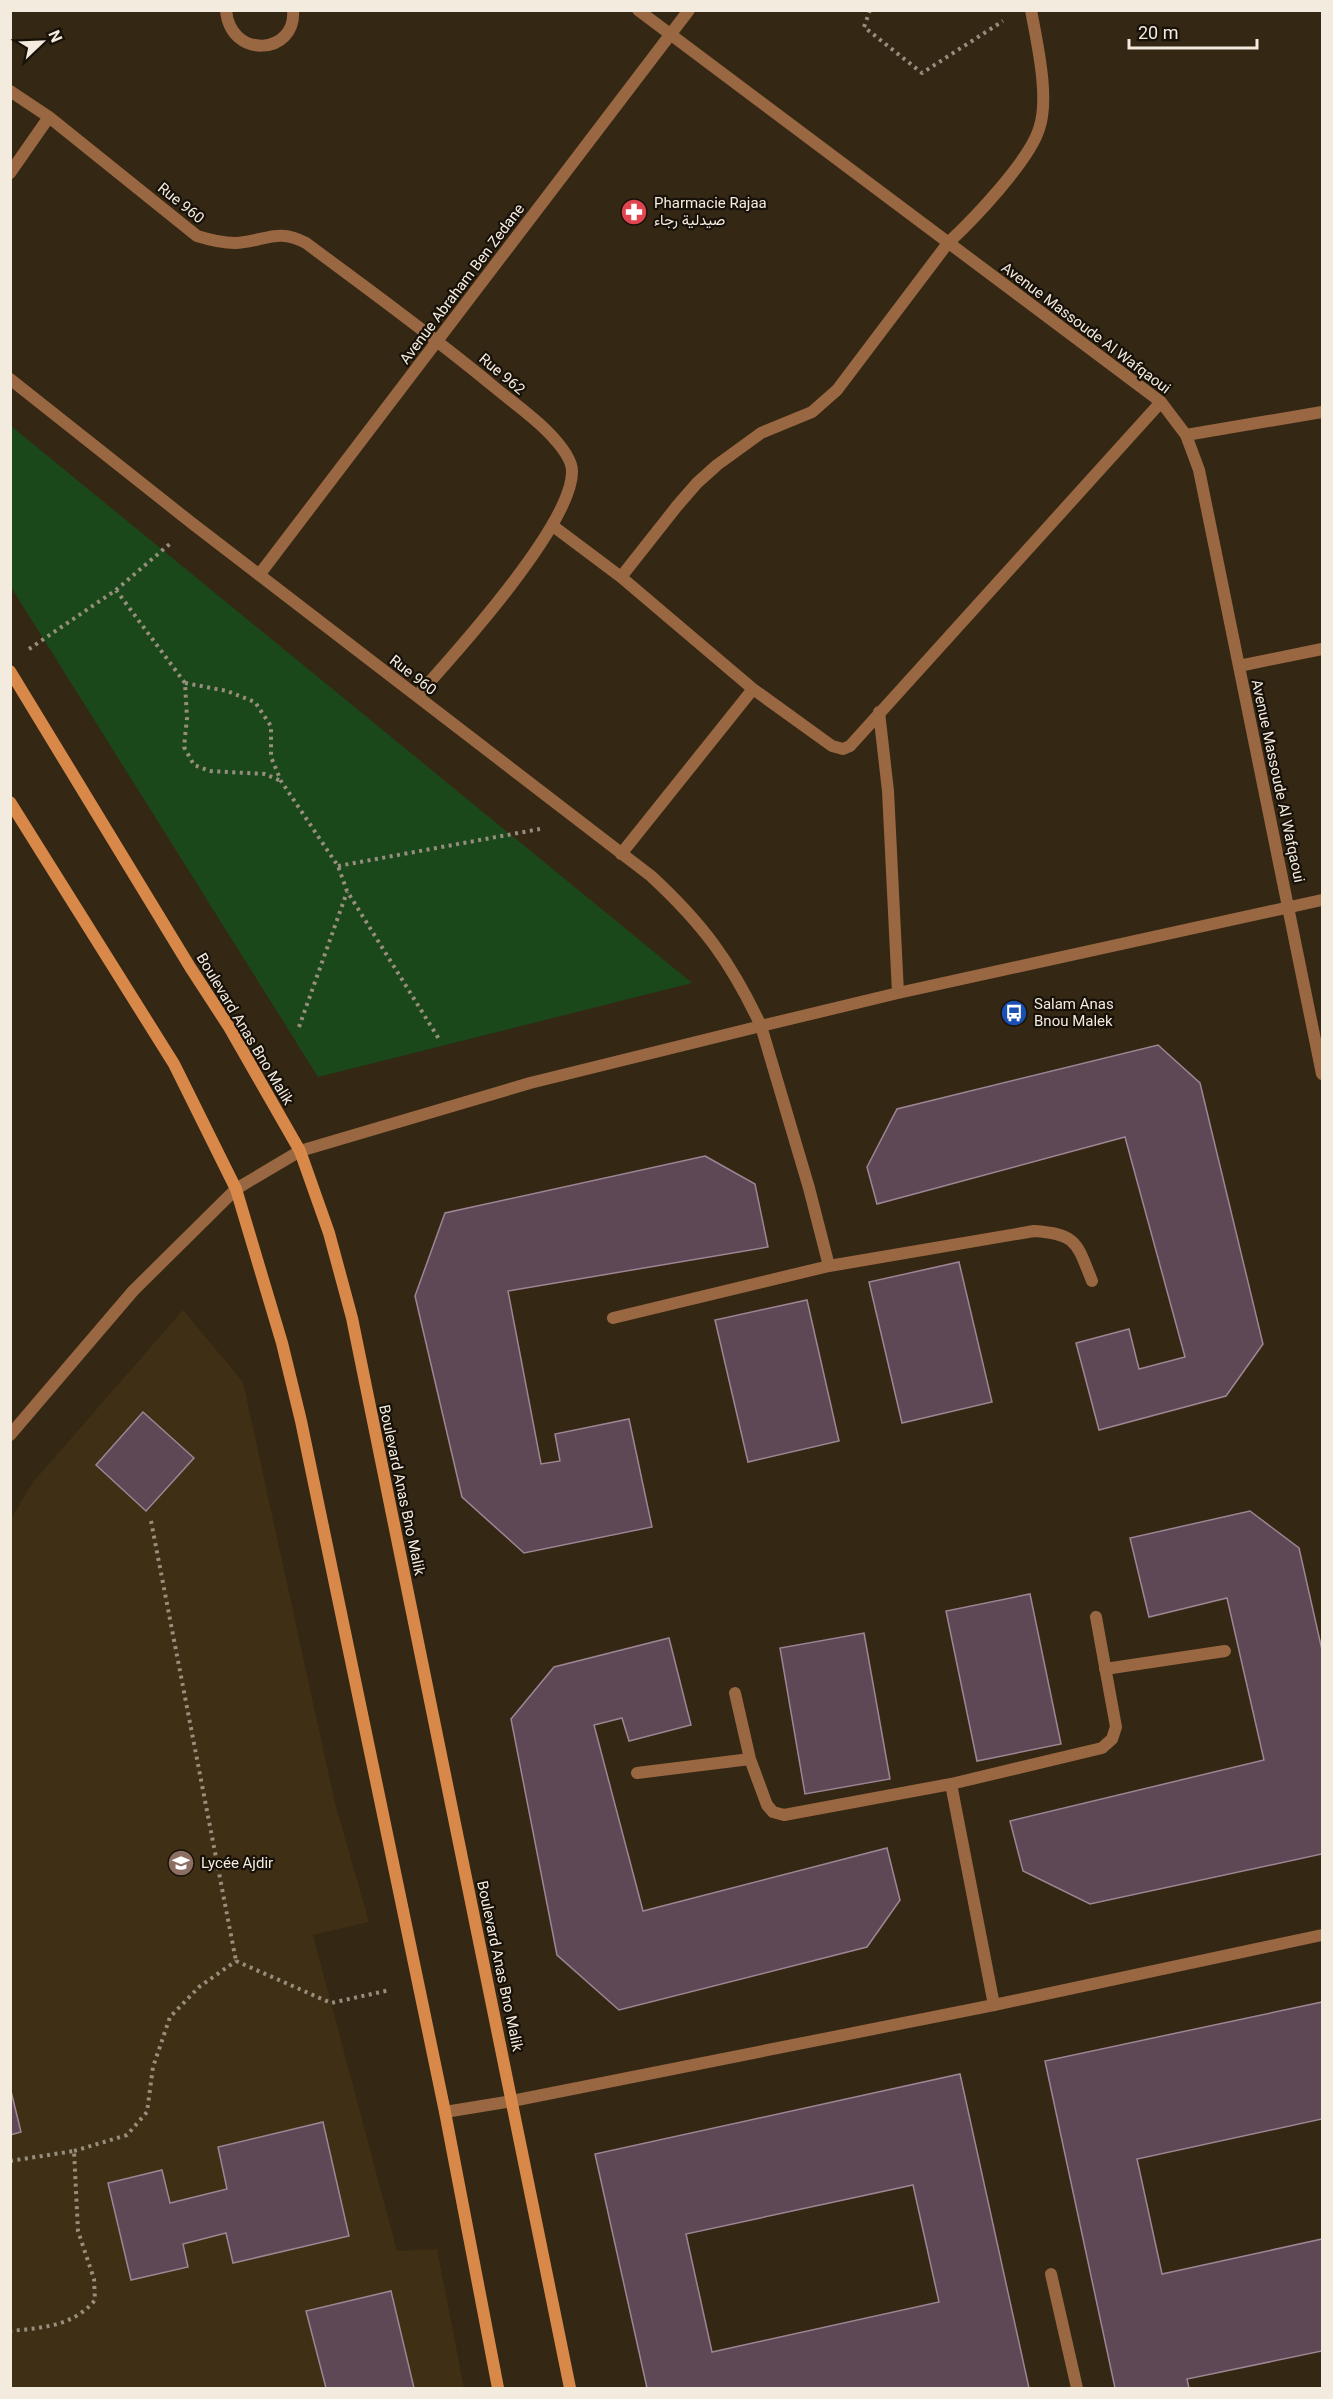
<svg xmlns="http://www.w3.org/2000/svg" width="1333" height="2399" font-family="Roboto,Vazirmatn,sans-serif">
	<rect width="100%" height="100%" fill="#342714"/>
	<path fill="#3f2f14" d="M183 1310 243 1382 335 1803 369 1922 313 1935 397 2251 437 2249 464 2388H11L10 1520 34 1481Z"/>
	<path fill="#1b481b" d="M11 426 692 983 318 1077 11 587Z"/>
	<path fill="#5e4856" stroke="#9d8594" stroke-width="1.5" fill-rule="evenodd" d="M1158 1045 1200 1083 1263 1344 1226 1396 1099 1430 1076 1343 1129 1329 1139 1369 1185 1357 1125 1137 877 1204 867 1167 897 1109Z
		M705 1156 755 1184 768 1247 508 1291 541 1464 560 1461 555 1434 629 1419 652 1527 524 1553 462 1497 415 1296 445 1213Z
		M959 1262 992 1402 902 1423 869 1282Z
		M807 1300 839 1441 748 1462 715 1320Z
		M143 1412 194 1458 146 1511 96 1465Z
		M1250 1511 1299 1548 1322 1650V1854L1090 1904 1023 1871 1010 1821 1264 1760 1227 1598 1149 1617 1130 1538Z
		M1030 1594 1061 1744 977 1761 946 1611Z
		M864 1633 890 1779 805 1794 780 1648Z
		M669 1638 691 1725 629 1741 622 1718 594 1725 643 1911 887 1848 900 1900 867 1947 619 2010 557 1955 511 1719 554 1667Z
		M1322 2002V2119L1137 2159 1162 2274 1322 2239V2351L1187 2379 1189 2388H1115L1045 2061Z
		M960 2074 1029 2388H647L595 2154ZM913 2185 939 2302 712 2352 686 2234Z
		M10 2087 21 2132 10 2135Z
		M323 2122 349 2236 233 2263 226 2233 183 2244 188 2267 131 2280 108 2183 162 2170 170 2203 227 2189 218 2147Z
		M391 2291 414 2388H326L306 2311Z"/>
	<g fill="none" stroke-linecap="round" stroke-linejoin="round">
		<path stroke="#988e7e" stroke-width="4" stroke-dasharray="3 4.5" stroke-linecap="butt" d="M870 10 864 27 922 73 1003 21
			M116 590 185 683 187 718 184 747 194 765 210 771 265 774 281 781
			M29 649 116 590 172 542
			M185 683 227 691 255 702 271 726V757L281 781 338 866 347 891 439 1039
			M338 866 540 829
			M299 1027 347 892
			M151 1521 236 1961
			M236 1961 331 2003 390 1990
			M74 2151 127 2135 147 2112 153 2067 170 2017 199 1987 236 1961
			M10 2161 74 2151 78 2231 94 2279 95 2300C74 2326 42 2328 10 2331"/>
		<path stroke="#996741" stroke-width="12" d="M829 1266 1034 1231C1078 1234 1077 1244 1092 1281
			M613 1318 829 1266 809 1188 761 1026
			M1105 1669 1225 1651
			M735 1693 750 1759 767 1805 773 1812 784 1815 951 1784 1102 1748 1112 1739 1116 1727 1096 1617
			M637 1773 750 1759
			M951 1784 994 2005
			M1051 2274 1077 2388"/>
		<path stroke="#996741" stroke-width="12" d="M226 10C230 60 297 55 293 10
			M638 10 1161 402 1186 435 1199 470 1322 1074
			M10 91 49 117 197 236C210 240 222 243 235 243 264 242 277 227 306 243 369 290 433 336 493 386 511 401 530 414 546 430 555 439 572 457 572 471 573 524 454 655 417 696
			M10 173 49 117
			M10 379 193 524 651 876C703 924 731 962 761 1026
			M1186 435 1322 412
			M553 526 621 577 753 689 832 746 843 749 850 746 1161 402
			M259 575 689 10
			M621 577 677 506 697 483 717 465 761 433 812 412 837 390 948 243C974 219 1029 161 1039 129 1050 98 1037 43 1031 10
			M1239 666 1322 649
			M879 712 888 791 898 993
			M621 854 753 689
			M10 1435 133 1291 236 1189 300 1151 530 1083 761 1026 898 993 1322 900
			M445 2112 512 2101 994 2005 1322 1935"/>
		<path stroke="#d88849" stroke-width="12" d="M10 671 190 967 229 1027 300 1151 329 1233 352 1318 570 2388
			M10 802 174 1064 236 1189 282 1343 301 1421 445 2112 498 2388"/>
	</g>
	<defs>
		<symbol id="pharmacy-disc" viewBox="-11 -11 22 22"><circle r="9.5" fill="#e0444e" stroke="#171109"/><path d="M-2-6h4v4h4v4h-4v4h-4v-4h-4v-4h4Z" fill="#fff"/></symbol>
		<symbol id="bus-disc" viewBox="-11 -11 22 22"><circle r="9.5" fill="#1a4fb4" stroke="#171109"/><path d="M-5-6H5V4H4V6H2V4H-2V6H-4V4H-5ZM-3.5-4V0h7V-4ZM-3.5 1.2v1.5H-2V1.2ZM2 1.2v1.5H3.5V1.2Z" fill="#fff"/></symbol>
		<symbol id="school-disc" viewBox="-11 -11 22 22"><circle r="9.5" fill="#8d6e63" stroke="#171109"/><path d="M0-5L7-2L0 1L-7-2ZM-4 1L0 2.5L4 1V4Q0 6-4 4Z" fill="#fff"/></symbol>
	</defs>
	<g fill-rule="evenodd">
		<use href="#pharmacy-disc" x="619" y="197" width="30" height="30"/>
		<use href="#bus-disc" x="999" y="998" width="30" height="30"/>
		<use href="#school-disc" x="166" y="1848" width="30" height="30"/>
	</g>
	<g text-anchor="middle" stroke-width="4.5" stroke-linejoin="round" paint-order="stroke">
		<g font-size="15" fill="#f3ebde" stroke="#171109">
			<text transform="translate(181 203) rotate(39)" y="5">Rue 960</text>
			<text transform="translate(462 284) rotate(-53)" y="5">Avenue Abraham Ben Zedane</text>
			<text transform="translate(1086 328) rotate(37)" y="5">Avenue Massoude Al Wafqaoui</text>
			<text transform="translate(502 374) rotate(40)" y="5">Rue 962</text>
			<text transform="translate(413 675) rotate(38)" y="5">Rue 960</text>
			<text transform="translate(1278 781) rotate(78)" y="5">Avenue Massoude Al Wafqaoui</text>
			<text transform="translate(245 1029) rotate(59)" y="5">Boulevard Anas Bno Malik</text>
			<text transform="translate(402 1490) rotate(78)" y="5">Boulevard Anas Bno Malik</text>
			<text transform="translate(500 1966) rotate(78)" y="5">Boulevard Anas Bno Malik</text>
		</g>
		<g font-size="15" fill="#f3ebde" stroke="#171109" text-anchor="start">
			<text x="654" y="208">Pharmacie Rajaa<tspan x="654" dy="17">صيدلية رجاء</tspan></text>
			<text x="1034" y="1009">Salam Anas<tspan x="1034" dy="17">Bnou Malek</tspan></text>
			<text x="201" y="1868">Lycée Ajdir</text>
		</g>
	</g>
	<rect width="1333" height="2399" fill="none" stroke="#f3ebde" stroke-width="24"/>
	<g transform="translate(42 42) rotate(67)" stroke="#171109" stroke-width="4.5" paint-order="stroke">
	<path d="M0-4.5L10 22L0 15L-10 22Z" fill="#f3ebde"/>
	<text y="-9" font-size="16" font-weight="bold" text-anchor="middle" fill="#f3ebde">N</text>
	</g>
	<path d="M1129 39v9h128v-9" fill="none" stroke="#f3ebde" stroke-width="3"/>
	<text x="1138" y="39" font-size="18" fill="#f3ebde" stroke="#171109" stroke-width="4.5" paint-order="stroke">20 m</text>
</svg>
